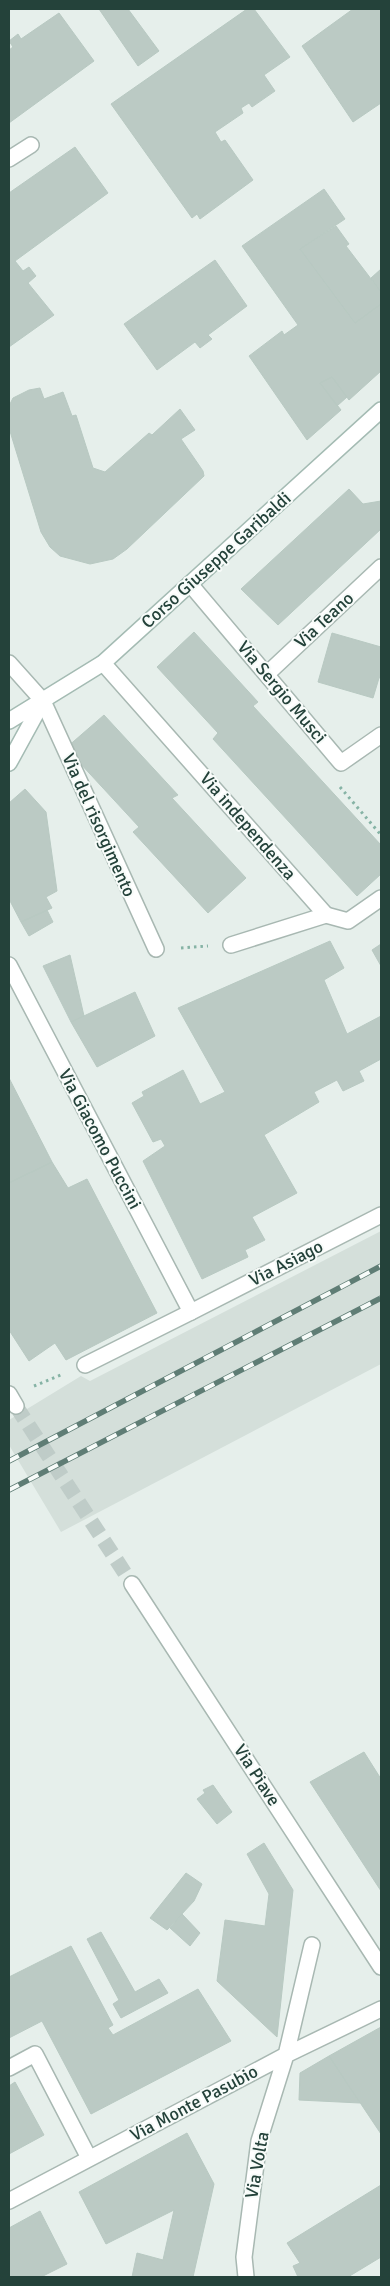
<svg xmlns="http://www.w3.org/2000/svg" width="390" height="2286" font-family="Signika,sans-serif">
	<rect width="100%" height="100%" fill="#e6efeb"/>
	<path fill="#d4dfda" d="M381 1231V1364L61 1532 9 1445V1420L81 1376 90 1381Z"/>
	<path fill="#bbcac4" stroke="#b8c9c2" d="M99 9H128L159 51 138 66Z
		M247 9H254L290 57 264 75 275 91 252 107 249 103 241 108 243 113 215 132 221 142 225 140 253 180 200 219 197 214 192 218 111 104Z
		M353 9H381V103L353 122 302 46Z
		M59 13 94 61 9 123V50L13 47 9 41 18 34 21 39Z
		M75 147 108 193 15 261 23 271 29 267 36 276 28 283 54 315 9 347V193Z
		M324 189 345 219 300 249 355 323 381 304V371L349 400 332 377 320 383 341 410 307 440 249 356 282 331 284 335 298 325 242 246Z
		M336 226 349 244 346 246 381 292V304L355 323 300 249Z
		M215 260 247 306 208 335 212 339 200 348 195 342 157 370 124 324Z
		M381 269V292L371 278Z
		M332 377 347 397 337 406 320 383Z
		M40 388 44 399 63 392 72 416 76 415 93 468 105 472 149 433 152 435 180 409 195 430 181 439 203 471 204 476 127 549 113 559 90 564 60 556 50 547 41 532 9 428V406L13 398 29 390Z
		M349 489 363 504 381 501V529L278 625 241 589Z
		M194 632 258 702 253 706 381 845V874L357 896 213 739 218 733 157 667Z
		M332 633 381 647V677L379 678 373 698 318 682Z
		M104 715 178 795 172 798 246 878 208 913 133 832 139 827 66 748Z
		M25 789 46 812 57 891 46 897 52 908 21 922 9 899V803Z
		M47 910 53 922 29 936 21 922Z
		M330 941 344 968 324 980 347 1034 381 1016V1059L359 1071 364 1081 343 1091 337 1080 314 1092 319 1102 264 1135 297 1193 252 1217 265 1240 245 1250 248 1257 202 1279 143 1161 165 1146 161 1139 153 1142 132 1103 144 1096 142 1092 183 1070 200 1104 225 1092 178 1008Z
		M381 944V966L372 950Z
		M70 955 84 1016 71 1022 43 966Z
		M135 992 155 1036 97 1067 71 1022Z
		M9 1078 52 1162 9 1183Z
		M52 1162 68 1188 87 1179 157 1313 66 1360 55 1343 29 1361 9 1330V1183Z
		M364 1752 381 1779V1891L310 1782Z
		M213 1785 232 1812 217 1824 197 1799 205 1793 203 1790Z
		M264 1843 293 1890 277 2037 217 1981 225 1920 265 1926 269 1894 247 1854Z
		M186 1873 202 1884 194 1901 167 1930 150 1918Z
		M182 1914 200 1933 190 1946 170 1928Z
		M101 1932 135 1992 159 1979 168 1993 121 2018 113 2004 119 2000 87 1939Z
		M71 1946 113 2025 108 2028 113 2035 198 1989 231 2041 91 2114 42 2021 9 2038V1977Z
		M381 2027V2134L329 2056Z
		M329 2056 360 2103 299 2100 300 2073Z
		M15 2082 44 2135 9 2154V2086Z
		M187 2133 214 2184 193 2277H132L137 2253 163 2260 174 2210 106 2244 79 2192Z
		M381 2185V2257L348 2277H298L293 2266 300 2263 287 2243Z
		M40 2211 67 2264 41 2277H9V2228Z"/>
	<g fill="none" stroke-linecap="round" stroke-linejoin="round">
		<path stroke="#bfccc8" stroke-width="15" stroke-dasharray="15 8" stroke-linecap="butt" d="M16 1406 132 1584"/>
		<defs>
			<path id="service" d="M9 159 31 145
				M326 915 348 921 381 898
				M85 1365 191 1312"/>
			<path id="minor" d="M190 584 341 763 381 735
				M103 663 326 915 231 945
				M267 674 381 567
				M43 701 156 949
				M9 965 191 1312 381 1215
				M9 2068 35 2054 89 2158
				M9 2201 286 2055 381 2009
				M246 2277 244 2257 259 2141 286 2055 312 1945"/>
			<path id="tertiary" d="M9 663 43 701
				M9 1394 16 1406
				M132 1584 381 1967"/>
			<path id="secondary" d="M9 721 103 663 381 410
				M9 763 43 701"/>
		</defs>
		<use href="#service" stroke="#a8b8b2" stroke-width="18"/>
		<use href="#minor" stroke="#a8b8b2" stroke-width="18"/>
		<use href="#tertiary" stroke="#a8b8b2" stroke-width="18"/>
		<use href="#secondary" stroke="#a4bbb3" stroke-width="18"/>
		<path stroke="#86b3a5" stroke-width="3" stroke-dasharray="2.5 4" stroke-linecap="butt" d="M340 787 381 835
			M181 948 208 946
			M34 1386 63 1374"/>
		<use href="#service" stroke="#fff" stroke-width="15"/>
		<use href="#minor" stroke="#fff" stroke-width="15"/>
		<use href="#tertiary" stroke="#fff" stroke-width="15"/>
		<use href="#secondary" stroke="#fff" stroke-width="15"/>
		<defs>
			<path id="rail" d="M9 1461 381 1266
				M9 1490 381 1298"/>
		</defs>
		<use href="#rail" stroke="#5f7d75" stroke-width="5.5"/>
		<use href="#rail" stroke="#f7fbf9" stroke-width="4" stroke-dasharray="11" stroke-linecap="butt"/>
	</g>
	<g text-anchor="middle" stroke-width="4" stroke-linejoin="round" paint-order="stroke">
		<g font-size="18" fill="#24423a" stroke="#f7fbf9">
			<text transform="translate(216 560) rotate(-42)" y="6">Corso Giuseppe Garibaldi</text>
			<text transform="translate(324 620) rotate(-43)" y="6">Via Teano</text>
			<text transform="translate(282 692) rotate(50)" y="6">Via Sergio Musci</text>
			<text transform="translate(99 825) rotate(66)" y="6">Via del risorgimento</text>
			<text transform="translate(248 826) rotate(49)" y="6">Via independenza</text>
			<text transform="translate(100 1139) rotate(62)" y="6">Via Giacomo Puccini</text>
			<text transform="translate(286 1263) rotate(-27)" y="6">Via Asiago</text>
			<text transform="translate(257 1775) rotate(57)" y="6">Via Piave</text>
			<text transform="translate(194 2103) rotate(-28)" y="6">Via Monte Pasubio</text>
			<text transform="translate(257 2165) rotate(-80)" y="6">Via Volta</text>
		</g>
	</g>
	<rect width="390" height="2286" fill="none" stroke="#24423a" stroke-width="20"/>
</svg>
